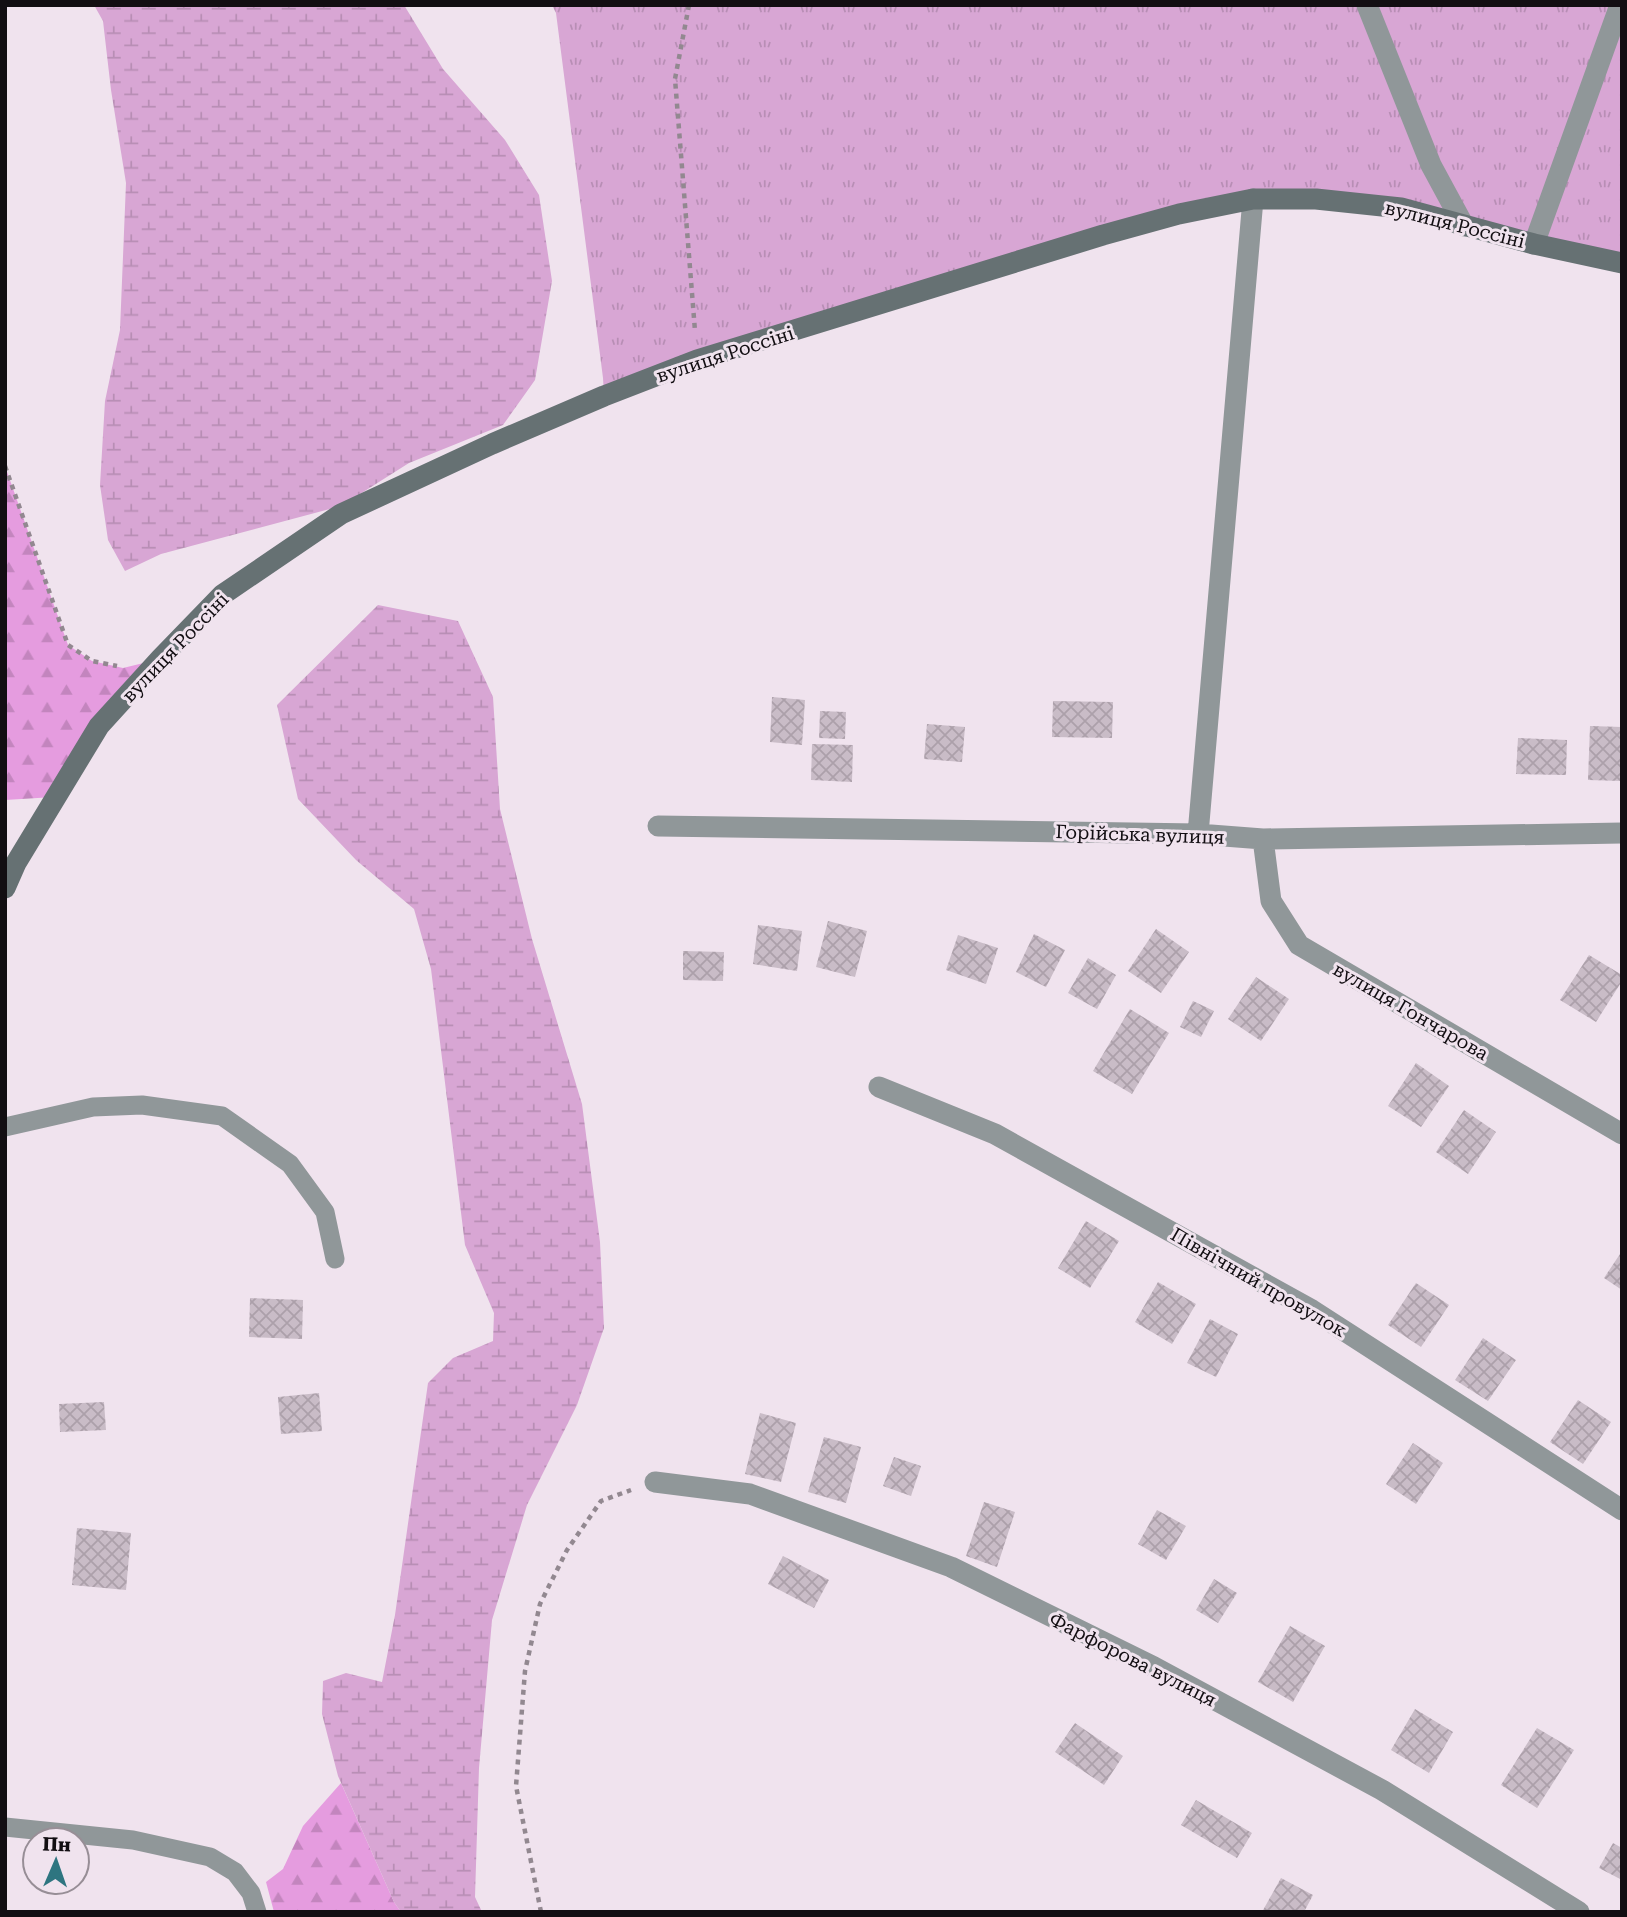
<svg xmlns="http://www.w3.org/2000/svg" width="1627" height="1917" font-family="'Roboto Serif',serif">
	<defs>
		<pattern id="grass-tufts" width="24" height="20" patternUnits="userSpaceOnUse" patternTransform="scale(1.75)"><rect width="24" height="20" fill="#d8a6d4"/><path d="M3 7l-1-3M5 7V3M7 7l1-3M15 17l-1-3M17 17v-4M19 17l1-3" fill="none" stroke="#b88eb5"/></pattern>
		<pattern id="forest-firs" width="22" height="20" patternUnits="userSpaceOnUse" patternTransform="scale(1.75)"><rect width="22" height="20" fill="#e59cdf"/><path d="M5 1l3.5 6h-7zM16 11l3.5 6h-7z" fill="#c385be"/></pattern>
		<pattern id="wetland-marsh" width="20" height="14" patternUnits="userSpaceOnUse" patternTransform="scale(1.75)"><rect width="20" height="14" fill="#d8a6d4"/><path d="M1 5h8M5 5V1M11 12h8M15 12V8" fill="none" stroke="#b88eb5"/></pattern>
		<pattern id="building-cross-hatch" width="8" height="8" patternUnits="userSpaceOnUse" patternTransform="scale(1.75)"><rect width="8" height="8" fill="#c9bcc7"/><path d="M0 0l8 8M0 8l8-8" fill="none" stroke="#aca0aa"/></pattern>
	</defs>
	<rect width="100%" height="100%" fill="#f0e3ee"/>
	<path fill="url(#grass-tufts)" d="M552 5H1622V263L1464 226 1253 199 604 396 603 378 556 13Z"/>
	<path fill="url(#forest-firs)" d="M5 466 68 645 92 661 123 668 160 659 54 797 5 800Z
		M341 1783 394 1902 401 1912H274L266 1882 283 1869 303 1826Z"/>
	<path fill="url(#wetland-marsh)" d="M94 5H404L443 69 505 140 539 195 552 281 535 380 503 425 409 463 341 506 161 554 125 571 108 540 100 485 105 401 120 330 126 183 111 90 103 21Z
		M378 605 458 621 493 697 500 809 532 939 582 1104 600 1242 604 1328 577 1405 527 1505 492 1620 479 1768 475 1897 482 1912H401L394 1902 338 1776 322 1714 323 1681 346 1673 382 1682 395 1615 428 1383 453 1358 493 1341 494 1313 465 1245 431 969 414 909 356 860 298 799 277 705Z"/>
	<path fill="url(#building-cross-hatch)" d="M772 697 805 700 802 745 770 742Z
		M1053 701 1113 702 1112 738 1052 737Z
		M820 711 846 712 845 739 819 738Z
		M927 724 965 727 962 762 924 759Z
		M1590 726 1622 727V781L1588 780Z
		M1518 738 1567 740 1566 775 1516 774Z
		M812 744 853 745 852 782 811 780Z
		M828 921 867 931 855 977 816 967Z
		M758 925 802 931 797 971 753 964Z
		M1156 929 1189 952 1161 993 1128 971Z
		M1034 934 1065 950 1046 987 1016 972Z
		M958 935 998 948 986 984 946 970Z
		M683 951 724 952 723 981 683 980Z
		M1589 955 1622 975V981L1596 1022 1560 1000Z
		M1088 958 1116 975 1097 1009 1068 993Z
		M1256 977 1289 999 1261 1041 1228 1019Z
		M1193 1001 1214 1011 1201 1037 1180 1027Z
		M1130 1009 1169 1033 1132 1094 1093 1071Z
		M1416 1063 1449 1086 1421 1127 1388 1106Z
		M1464 1110 1496 1132 1468 1174 1436 1152Z
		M1086 1221 1119 1241 1090 1288 1058 1268Z
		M1622 1251V1290L1604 1278Z
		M1158 1282 1196 1304 1172 1344 1135 1322Z
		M1416 1283 1449 1305 1421 1347 1388 1325Z
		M250 1298 303 1300 302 1339 249 1337Z
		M1210 1319 1238 1334 1216 1377 1187 1363Z
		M1483 1338 1516 1360 1488 1401 1455 1380Z
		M319 1393 322 1431 281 1434 278 1397Z
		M1578 1400 1611 1422 1583 1464 1550 1442Z
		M104 1402 106 1430 60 1432 59 1404Z
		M760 1413 796 1423 781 1482 745 1474Z
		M824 1437 861 1447 846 1503 808 1492Z
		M1413 1443 1443 1463 1416 1504 1386 1484Z
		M894 1457 921 1466 911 1496 883 1486Z
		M984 1502 1015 1512 997 1567 966 1556Z
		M1157 1510 1186 1526 1166 1560 1138 1544Z
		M77 1528 131 1533 126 1590 72 1585Z
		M783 1556 829 1580 814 1608 768 1584Z
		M1214 1579 1237 1593 1218 1623 1196 1610Z
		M1290 1626 1325 1646 1293 1702 1258 1682Z
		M1415 1709 1453 1732 1429 1773 1391 1750Z
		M1075 1723 1123 1756 1104 1785 1055 1752Z
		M1537 1728 1574 1750 1537 1808 1501 1785Z
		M1196 1800 1252 1833 1237 1858 1181 1825Z
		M1613 1843 1622 1848V1880L1599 1868Z
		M1281 1878 1313 1895 1304 1912H1262Z"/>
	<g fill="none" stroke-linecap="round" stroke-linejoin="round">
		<path stroke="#928890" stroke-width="4.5" stroke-dasharray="5 5" stroke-linecap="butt" d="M689 5 675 79 695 331
			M5 466 68 645 92 661 117 666
			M541 1912 516 1786 525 1671 540 1604 567 1550 601 1501 631 1490"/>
		<path stroke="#909799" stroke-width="19" d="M5 1127 93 1107 142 1105 222 1116 290 1164 325 1212 335 1259
			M5 1827 133 1840 210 1857 235 1872 251 1893 257 1912"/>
		<path stroke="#909799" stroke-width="21" d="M1367 5 1431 165 1464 226
			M1534 244 1620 5
			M658 826 1198 834 1263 839 1622 833
			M1198 834 1253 199
			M1263 839 1271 901 1299 945 1622 1134
			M879 1087 995 1134 1312 1310 1622 1510
			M655 1482 750 1494 951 1567 1154 1667 1382 1790 1579 1912"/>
		<path stroke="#667173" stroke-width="21" d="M5 888 16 863 99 726 160 659 222 595 341 514 492 444 604 396 697 360 1103 235 1179 214 1253 199H1316L1401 208 1534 244 1622 263"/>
	</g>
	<g text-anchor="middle" stroke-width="6" stroke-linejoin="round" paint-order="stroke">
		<g font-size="19" fill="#120e12" stroke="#f0e3ee">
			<text transform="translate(1455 224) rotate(14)" y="7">вулиця Россіні</text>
			<text transform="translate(725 354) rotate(-18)" y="7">вулиця Россіні</text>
			<text transform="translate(175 647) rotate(-46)" y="7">вулиця Россіні</text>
			<text transform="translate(1140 834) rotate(2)" y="7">Горійська вулиця</text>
			<text transform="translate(1411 1011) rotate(30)" y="7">вулиця Гончарова</text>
			<text transform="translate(1259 1282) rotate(30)" y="7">Північний провулок</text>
			<text transform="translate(1133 1659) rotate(27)" y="7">Фарфорова вулиця</text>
		</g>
	</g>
	<rect width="1627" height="1917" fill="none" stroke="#120e12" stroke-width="14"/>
	<g transform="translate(56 1861) rotate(2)"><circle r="33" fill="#f0e3ee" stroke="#978e96" stroke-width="2"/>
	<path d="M0-5L12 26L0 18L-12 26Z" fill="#2e7580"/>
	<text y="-10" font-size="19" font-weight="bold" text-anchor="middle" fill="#120e12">Пн</text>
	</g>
</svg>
